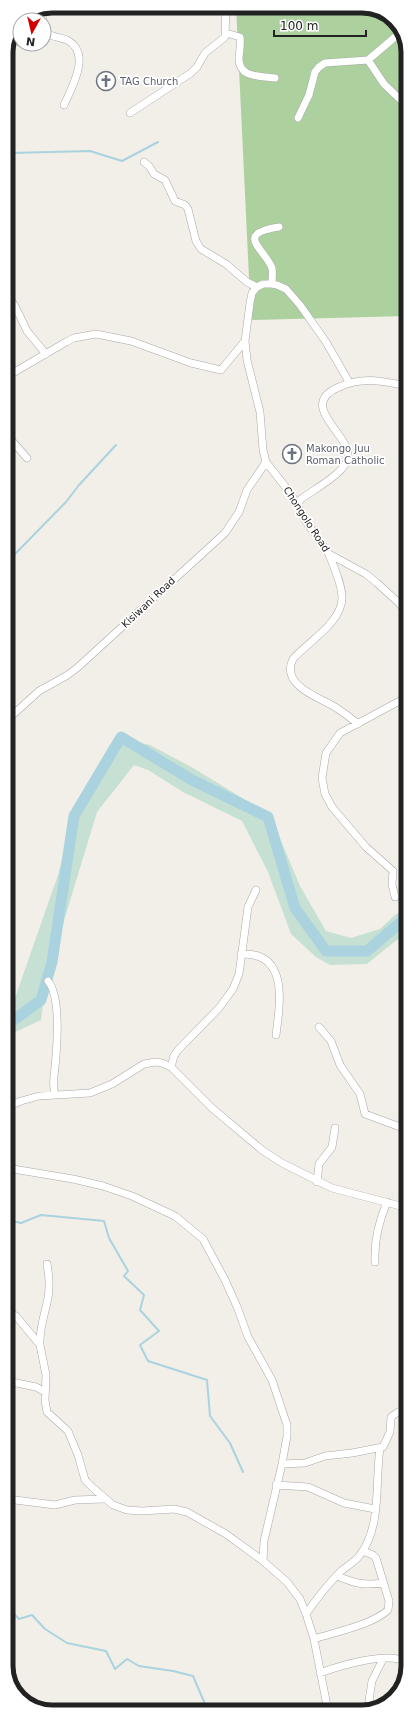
<svg xmlns="http://www.w3.org/2000/svg" width="414" height="1718" font-family="'DejaVu Sans',sans-serif">
	<rect width="100%" height="100%" fill="#f2efe9"/>
	<path fill="#add19e" d="M236 6H368L394 19 407 43V316L251 320Z"/>
	<path fill="#c6e0d4" d="M118 737 150 745 193 768 270 815 300 886 326 931 351 938 380 929 395 915 408 907V934L394 942 367 964 330 965 316 957 291 934 268 872 242 821 183 792 148 770 134 765 97 812 46 980 41 1020 7 1036V1021L58 875 74 814 91 784Z"/>
	<path fill="#aacbaf" d="M34 13 37 20H20V44H28L23 47 9 45 20 19Z"/>
	<g fill="none" stroke-linecap="round" stroke-linejoin="round">
		<path stroke="#aad3df" stroke-width="2" d="M6 164 10 153 90 151 122 161 158 142
			M6 560 14 555 66 502 79 485 116 445
			M7 1220 21 1223 41 1215 104 1221 109 1238 128 1271 124 1276 144 1295 140 1310 159 1331 140 1345 148 1361 207 1380 210 1416 230 1443 243 1472
			M7 1607 19 1619 32 1615 45 1629 67 1643 106 1651 115 1669 127 1659 139 1666 173 1671 193 1676 208 1711"/>
		<path stroke="#aad3df" stroke-width="11" d="M7 1025 41 1000 52 962 74 816 121 737 192 780 268 817 295 908 326 951H367L408 916"/>
		<defs>
			<path id="street" d="M41 10 43 20
				M44 31C49 37 60 37 67 40 92 53 72 87 64 105
				M226 33 240 37C241 43 240 50 239 57 238 78 259 76 275 78
				M368 60 384 84 407 106
				M130 113 191 73 197 67 205 53 225 37 226 6
				M298 118 309 95 315 72 319 67 325 63 368 60 401 32
				M144 162 149 166 154 174 165 180 175 201 185 205 188 209 196 241 201 249 226 264 247 282 257 287
				M272 284C272 279 273 273 272 268 265 249 233 234 279 227
				M6 292 16 308 27 331 46 354
				M6 377 66 342 74 338 96 334 131 341 191 363 221 370 245 341
				M349 382 326 342 300 305 286 289 277 285 272 284H263L257 287 252 293 250 303 245 341 247 360 260 412 263 450 266 462 291 494 307 523 329 554 366 574 377 583 399 603 407 615
				M6 434 27 458
				M297 504 301 499C313 490 347 472 348 457 351 435 296 405 339 387 363 376 383 381 407 386
				M329 554C334 568 342 584 342 598 342 622 308 642 293 659 280 685 318 697 335 707 343 712 351 718 358 724
				M6 721 39 691 66 676 77 668 225 533 239 512 247 490 266 462
				M404 758 408 751
				M395 897 392 884 393 871 366 847 332 807 325 794 322 778 326 753 340 733 407 697
				M241 954C289 952 280 1003 276 1035
				M48 981C61 997 57 1047 55 1067 54 1077 52 1085 55 1094
				M319 1027 331 1041 340 1065 360 1094 365 1114 408 1130
				M171 1067 174 1056 178 1050 219 1008 233 989 239 974 248 907 256 890
				M7 1107 21 1101 39 1096 90 1093 112 1084 144 1064 155 1062 162 1063 171 1067 212 1108 262 1150 282 1163 332 1188 408 1208
				M7 1168 73 1179 103 1186 132 1196 175 1216 203 1239 225 1280 238 1309 248 1337 272 1380 287 1425V1436L282 1464 264 1541 263 1561
				M317 1182 319 1164 332 1147 335 1128
				M375 1262C374 1241 379 1221 387 1202
				M7 1312 16 1316 40 1345 46 1375 45 1400 47 1412 68 1431 78 1455 85 1480 93 1488 113 1505 127 1510 142 1511 174 1509 187 1512 226 1534 263 1561 287 1582 300 1599 306 1614 314 1639 328 1711
				M40 1345C39 1328 45 1314 48 1298 50 1287 49 1275 47 1264
				M7 1381 36 1387 45 1392
				M282 1464 305 1463 325 1456 352 1453 383 1447 390 1432 391 1417 398 1412
				M276 1485 308 1487 344 1503 375 1509
				M7 1499 55 1505 75 1500 104 1499
				M337 1576C354 1583 364 1586 383 1583
				M306 1614C317 1598 328 1584 341 1571 347 1566 355 1562 360 1555 382 1526 375 1482 380 1448
				M314 1639C335 1632 372 1625 388 1610L389 1601 376 1558 373 1555 363 1551
				M320 1673C339 1666 390 1650 408 1663
				M381 1706 372 1705 369 1700 372 1681 383 1659"/>
		</defs>
		<use href="#street" stroke="#a9a9a9" stroke-width="8"/>
		<use href="#street" stroke="#fff" stroke-width="7"/>
	</g>
	<defs>
		<symbol id="church-ring" viewBox="-11 -11 22 22"><circle r="9.5" fill="#fff" stroke="#6b7280" stroke-width="1.5"/><path d="M-1.2-6h2.4v3.5h3.3v2.4h-3.3V6h-2.4V-.1h-3.3v-2.4h3.3Z" fill="#6b7280"/></symbol>
	</defs>
	<g fill-rule="evenodd">
		<use href="#church-ring" x="95" y="70" width="22" height="22"/>
		<use href="#church-ring" x="281" y="443" width="22" height="22"/>
	</g>
	<g text-anchor="middle" stroke-width="3.5" stroke-linejoin="round" paint-order="stroke">
		<g font-size="10" fill="#5b616d" stroke="#fff" text-anchor="start">
			<text x="120" y="85">TAG Church</text>
			<text x="306" y="452">Makongo Juu<tspan x="306" dy="12">Roman Catholic</tspan></text>
		</g>
		<g font-size="10" fill="#222" stroke="#fff">
			<text transform="translate(307 519) rotate(57)" y="4">Chongolo Road</text>
			<text transform="translate(148 602) rotate(-43)" y="4">Kisiwani Road</text>
		</g>
	</g>
	<path d="M0 0H414V1718H0ZM52 13H362A39 39 0 0 1 401 52V1666A39 39 0 0 1 362 1705H52A39 39 0 0 1 13 1666V52A39 39 0 0 1 52 13Z" fill="#fff" fill-rule="evenodd"/>
	<path fill="none" stroke="#222" stroke-width="5" d="M52 13H362A39 39 0 0 1 401 52V1666A39 39 0 0 1 362 1705H52A39 39 0 0 1 13 1666V52A39 39 0 0 1 52 13Z"/>
	<g transform="translate(32 32) rotate(188)"><circle r="19" fill="#ffffff" stroke="#a7a7a7"/>
	<path d="M0-3L7 15L0 10L-7 15Z" fill="#d40000"/>
	<text y="-6" font-size="11" font-weight="bold" text-anchor="middle" fill="#222222">N</text>
	</g>
	<path d="M274 30v6h92v-6" fill="none" stroke="#222222" stroke-width="2"/>
	<text x="280" y="30" font-size="12" fill="#222222" stroke="#ffffff" stroke-width="3" paint-order="stroke">100 m</text>
</svg>
